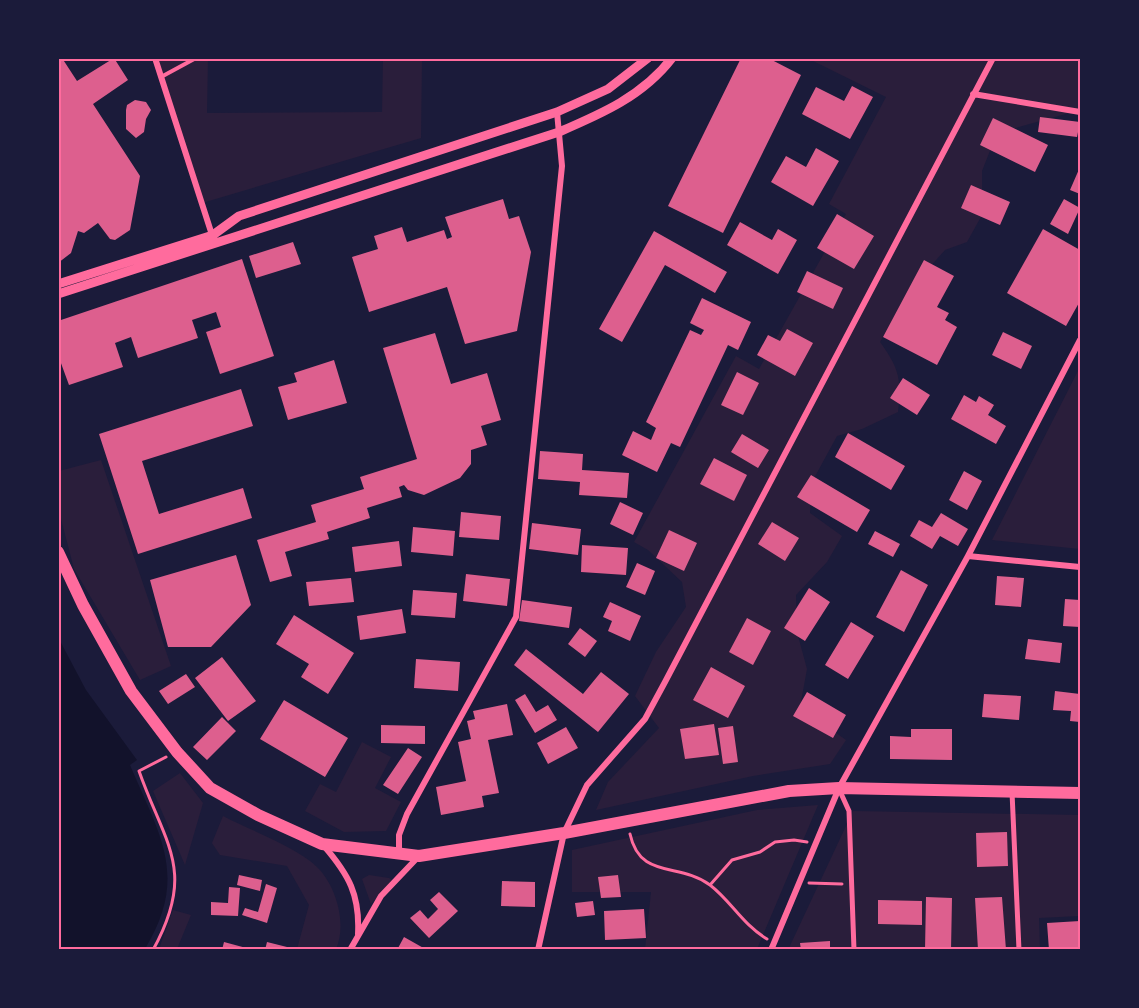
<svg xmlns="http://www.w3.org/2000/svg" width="1139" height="1008" font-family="Lato,sans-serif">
	<rect width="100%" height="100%" fill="#1b1b3a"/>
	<path fill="#2a1e3b" d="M155 59H208L207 113 382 112 383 59H422L421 138 202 203Z
		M809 59H1080V110L997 133 982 171V215L967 242 945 250 911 288 880 342C899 368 902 380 898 412L862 429 837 436 812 482 810 513 842 536 827 562 796 595 797 632 807 669 800 707 846 740 830 764 753 776 596 810 608 782 659 728 635 696 656 652 686 607 682 582 648 550 634 542 736 356 759 369 846 214 829 204 886 97Z
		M1080 367V549L992 540Z
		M101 460 171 666 140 680 74 569 59 511V471Z
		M362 742 391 757 375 788 401 802 386 831 344 832 305 811 320 784 336 792Z
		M180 773 203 803 185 865 153 791Z
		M818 805 757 949H645L651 892H572V850L757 810Z
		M853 811 1080 815V916L1039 918 1040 949 788 950Z
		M223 816C250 830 286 843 310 861 335 879 348 922 336 949H297L309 905 287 866 220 855 212 843Z
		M369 875 389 878 393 881 371 904 362 879Z
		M173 910 191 915 177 949H159Z"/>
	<path fill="#12122b" d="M59 639 86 690 137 760 130 765C160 836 189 876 145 949H59Z"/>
	<path fill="#dd5f8e" d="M58 58H62L77 81 114 58 128 80 93 104 140 176 130 230 115 240 110 239 98 223 84 233 78 231 71 253 58 263Z
		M741 58H768L801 75 723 233 668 206Z
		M852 86 873 97 850 139 802 114 816 87 844 101Z
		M135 100 146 102 151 110 146 119 144 132 136 138 126 129V110L127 105Z
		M1040 117 1080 122 1077 137 1038 132Z
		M993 118 1048 145 1035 172 980 145Z
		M816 148 839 161 813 206 771 182 786 156 806 167Z
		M1080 167V194L1070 190Z
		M971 185 1010 202 1000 225 961 208Z
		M503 199 509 219 519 216 531 252 517 331 465 344 447 287 369 312 352 257 378 249 374 236 402 227 407 242 444 230 447 239 452 237 445 217Z
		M1064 199 1080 208 1068 234 1050 224Z
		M837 214 874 236 854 269 817 248Z
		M740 222 772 240 778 229 797 240 778 274 727 245Z
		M1043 229 1080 250V301L1066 326 1007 293Z
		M654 231 727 272 715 293 665 265 622 342 599 329Z
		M293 242 301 264 256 278 249 256Z
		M242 259 274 356 220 374 206 332 221 327 216 312 192 320 198 338 138 358 131 337 115 343 123 367 69 385 58 355V321Z
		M924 260 954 276 937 307 949 313 945 320 957 327 937 365 883 337Z
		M807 271 843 288 833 309 797 292Z
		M702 298 751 322 738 350 728 345 680 447 671 443 657 472 622 455 633 431 651 440 656 428 646 422 690 330 701 335 704 330 690 323Z
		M787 329 813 343 795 376 757 355 768 335 780 341Z
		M1003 332 1032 346 1021 369 992 355Z
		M435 333 451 384 487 373 501 420 481 426 487 445 471 450V464L460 478 424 495 408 490 404 485 399 487 402 497 367 508 370 518 327 532 329 539 285 552 292 576 270 582 257 540 316 522 311 505 364 489 360 477 417 459 383 348Z
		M334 360 347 403 288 420 278 387 297 382 294 373Z
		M737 372 759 383 743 415 721 405Z
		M903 378 930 395 917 415 890 398Z
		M241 389 253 426 142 461 159 514 243 488 252 518 138 554 99 434Z
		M964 395 976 402 979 396 994 405 988 415 1006 426 996 444 951 419Z
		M848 433 905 466 891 490 835 457Z
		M742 434 769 450 758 468 731 452Z
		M540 451 583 454 582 470 629 473 627 498 579 495 580 482 538 479Z
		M714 458 747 475 734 501 700 484Z
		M964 471 982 481 967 510 949 500Z
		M811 475 870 510 857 532 797 497Z
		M620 502 643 513 633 535 610 524Z
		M461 512 501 516 499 540 459 537Z
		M941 513 968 529 958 546 940 536 932 549 910 536 919 520 932 527Z
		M772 522 799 538 785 561 758 544Z
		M532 523 581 529 578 555 529 549Z
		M413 527 455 531 453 556 411 552Z
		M669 530 697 543 684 571 656 558Z
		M875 531 900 544 893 557 868 544Z
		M399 541 402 566 355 572 352 547Z
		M582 545 628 548 626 575 581 572Z
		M236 555 251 605 211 647H168L150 580Z
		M637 563 655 571 645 595 626 587Z
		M901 570 928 585 904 632 876 617Z
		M466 574 510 579 507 606 463 601Z
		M997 576 1024 578 1021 607 995 605Z
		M351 578 354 602 309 606 306 582Z
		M809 588 830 602 805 641 784 628Z
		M413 590 457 593 455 618 411 615Z
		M1065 599 1080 600V627L1063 626Z
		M522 600 572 607 569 628 519 621Z
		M610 602 641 616 630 641 608 631 612 621 603 617Z
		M402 609 406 633 360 640 357 616Z
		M294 615 354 653 328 694 301 677 309 664 276 644Z
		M747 618 771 631 753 665 729 652Z
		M851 622 874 636 848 679 825 665Z
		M580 628 597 641 585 657 568 644Z
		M1028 639 1062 643 1060 663 1025 659Z
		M526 649 583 694 601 672 629 694 598 732 514 665Z
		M222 657 256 701 228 721 195 678Z
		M416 659 460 662 458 691 414 688Z
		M711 667 745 686 728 718 693 700Z
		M186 674 195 687 168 704 159 691Z
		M1055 691 1080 694V722L1070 721 1071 711 1053 710Z
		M807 692 846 715 833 738 793 716Z
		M525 694 536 712 548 705 557 720 535 733 515 700Z
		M984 694 1021 696 1019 720 982 717Z
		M284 700 348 738 325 777 260 739Z
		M507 704 513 735 488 740 499 793 482 796 484 807 441 815 436 787 466 781 458 742 471 739 467 721 475 719 473 711Z
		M222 717 236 731 207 760 193 747Z
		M714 724 719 755 685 759 680 729Z
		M381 725 425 726V744L381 743Z
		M733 726 738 762 723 764 718 728Z
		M566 727 578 748 548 764 537 743Z
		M911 729H952V760L890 759V736L911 737Z
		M408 748 422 757 398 794 383 785Z
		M1007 832 1008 866 977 867 976 833Z
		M239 875 262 880 260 891 237 885Z
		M618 875 621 897 601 898 598 877Z
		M502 881 535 882V907L501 906Z
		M266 884 277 888 267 923 242 915 245 908 258 912Z
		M229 887 240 888 238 916 211 915V902L228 903Z
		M439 892 458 911 429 938 410 918 420 910 428 919 438 909 430 900Z
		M926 897 952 898 951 950H925Z
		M1002 897 1006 950H978L975 898Z
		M878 900 922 901V925L878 924Z
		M593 901 595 915 577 917 575 903Z
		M644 909 646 938 605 940 604 911Z
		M1080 921V950H1049L1047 923Z
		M404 937 427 950H397Z
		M830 941V950H801L800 943Z
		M224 942 250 949V950H222Z
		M267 942 295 949V950H265Z"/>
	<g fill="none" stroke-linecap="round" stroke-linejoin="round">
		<path stroke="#ff6b9d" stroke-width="3" d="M630 834C640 880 679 862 710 885 731 901 742 924 767 939
			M809 883 842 884
			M710 885 732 860 760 852 775 842 794 840 807 842
			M153 950C197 870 165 845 139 771L166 757"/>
		<path stroke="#ff6b9d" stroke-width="4" d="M161 77 196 58"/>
		<path stroke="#ff6b9d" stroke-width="5" d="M839 789 849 811 854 950
			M1012 792 1019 950"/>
		<path stroke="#ff6b9d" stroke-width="6" d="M155 58 213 238
			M973 94 1080 112
			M968 556 1080 567
			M324 846C349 875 360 895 358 934
			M399 854V835L407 814 516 617 562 166 557 112
			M350 950 381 896 419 856
			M538 950 564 833 587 785 645 719 665 682 993 58
			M771 950 839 788 968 556 1080 340"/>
		<path stroke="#ff6b9d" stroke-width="9" d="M58 284 213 235 239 216 557 112 608 89 648 58
			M58 294 559 132C601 114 643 96 672 58"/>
		<path stroke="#ff6b9d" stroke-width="12" d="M58 552 83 605 131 691 177 752 210 788 258 815 322 844 419 856 564 833 789 791 839 788 1080 793"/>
	</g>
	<rect width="1139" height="1008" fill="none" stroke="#1b1b3a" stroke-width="120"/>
	<rect x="60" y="60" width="1019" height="888" fill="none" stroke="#ff6b9d" stroke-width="2"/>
</svg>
